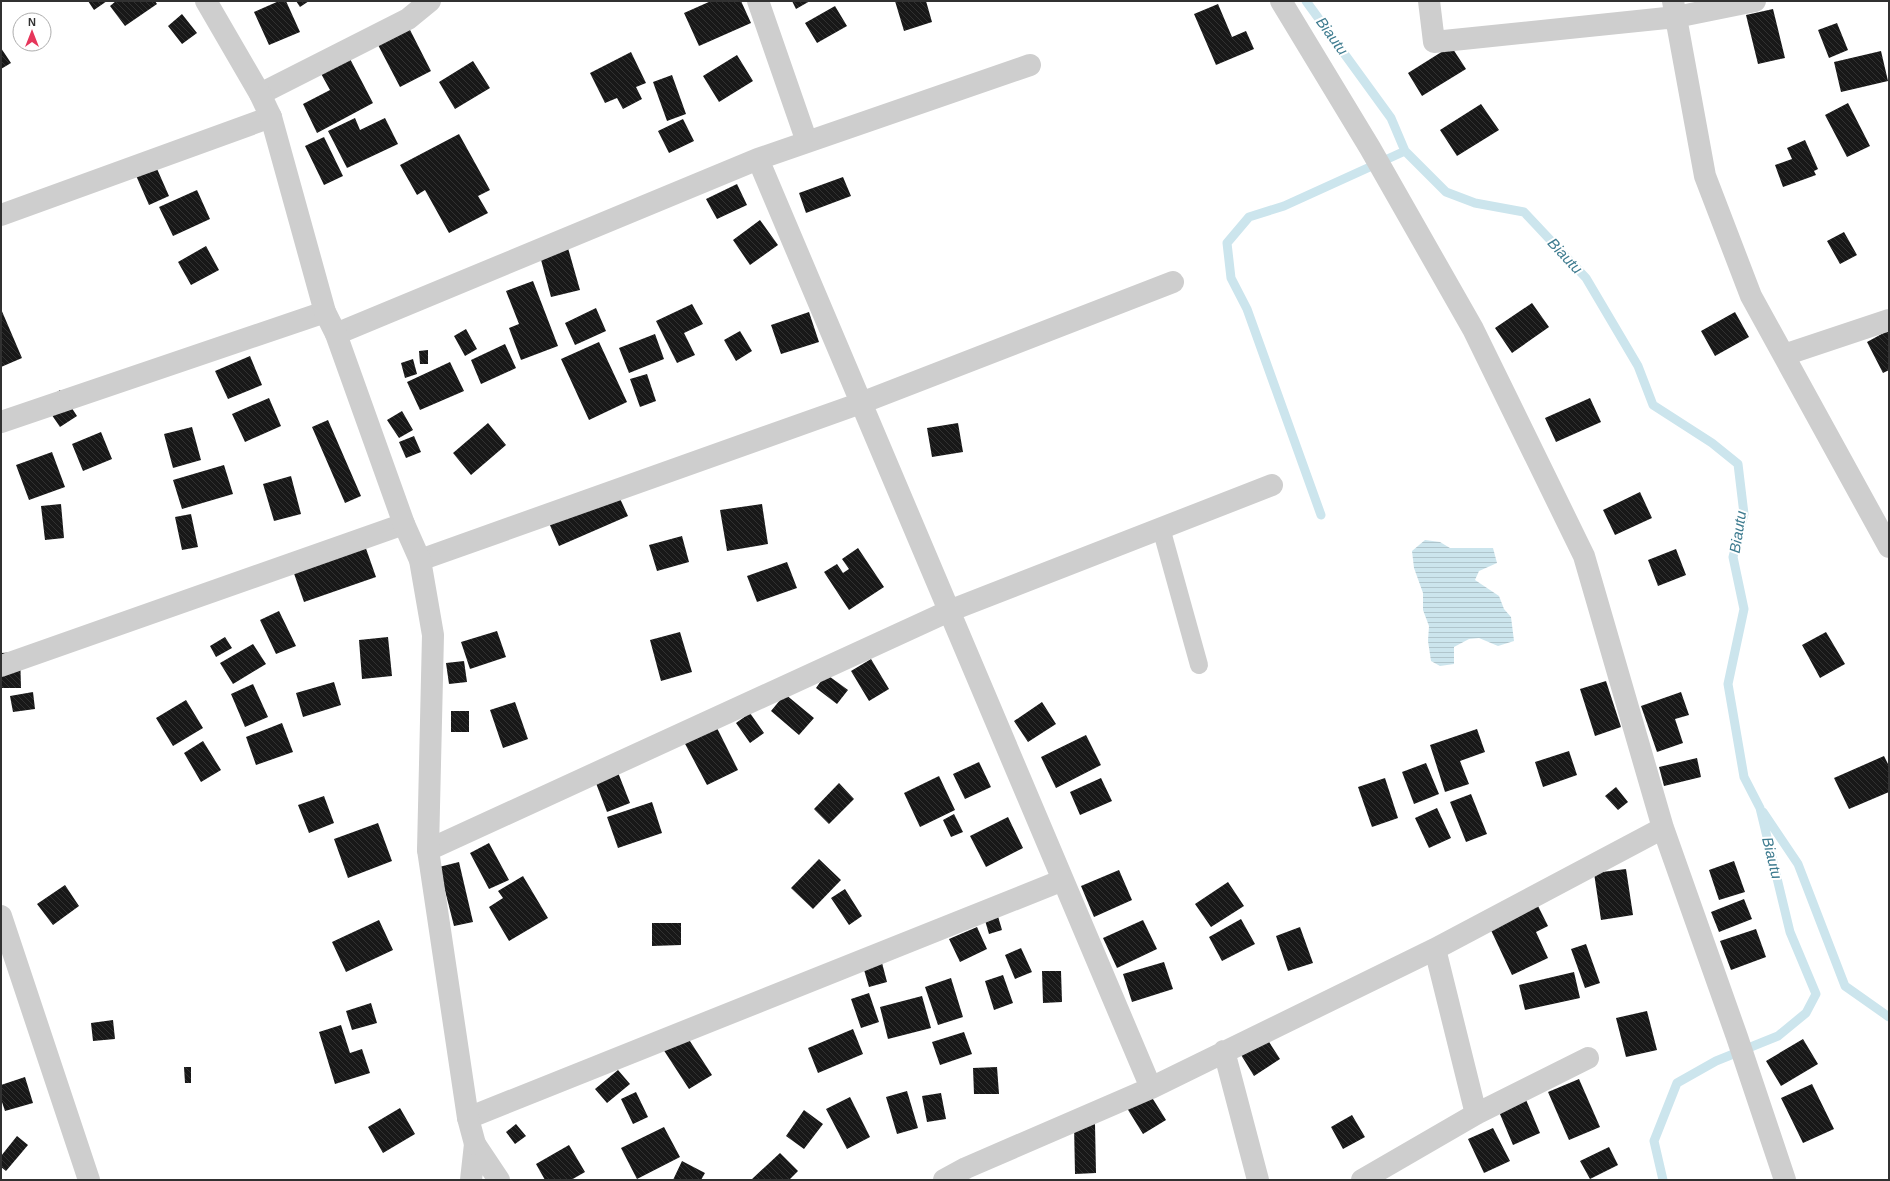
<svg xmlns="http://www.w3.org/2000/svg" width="1890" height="1181" font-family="Arial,sans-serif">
	<defs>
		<pattern id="water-rules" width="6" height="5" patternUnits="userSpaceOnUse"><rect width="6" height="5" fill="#cce5ed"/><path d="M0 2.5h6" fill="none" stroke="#b0c5cc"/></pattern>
		<pattern id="building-back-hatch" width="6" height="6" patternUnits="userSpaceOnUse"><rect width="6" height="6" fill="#181818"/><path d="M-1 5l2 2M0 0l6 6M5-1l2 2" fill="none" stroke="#313131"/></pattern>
	</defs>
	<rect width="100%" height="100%" fill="#fff"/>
	<path fill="url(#water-rules)" d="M1425 540 1440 542 1450 548H1493L1497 563 1479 571 1475 580 1499 596 1504 609 1511 617 1514 641 1498 646 1479 638 1469 639 1454 647V664L1440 666 1431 661 1428 641 1429 626 1423 610V593L1414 568 1412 551Z"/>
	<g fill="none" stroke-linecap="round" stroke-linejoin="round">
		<path stroke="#cce5ed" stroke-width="9" d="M1306 1 1391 118 1405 151 1446 192 1475 203 1524 212 1586 278 1638 366 1653 405 1712 443 1738 464 1744 514 1733 557 1744 609 1728 684 1744 777 1760 808 1790 932 1816 994 1806 1013 1778 1036 1716 1061 1677 1083 1654 1141 1663 1180
			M1321 515 1247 309 1231 278 1227 243 1249 217 1284 206 1405 151
			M1763 812 1798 864 1845 986 1889 1017"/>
	</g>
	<path fill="url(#building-back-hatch)" d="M88 1H107L94 10Z
		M116 1H155L157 4 125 26 110 6Z
		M279 1H286L300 32 269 45 254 12Z
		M296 1H309L300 7Z
		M711 1H741L751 23 699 46 684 13Z
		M792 1H810L796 9Z
		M895 1H926L932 22 904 31Z
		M1218 4 1232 37 1246 31 1254 49 1216 65 1194 14Z
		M835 6 847 26 817 43 805 23Z
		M1773 9 1785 58 1758 64 1746 15Z
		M182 14 197 33 182 44 168 26Z
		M1837 23 1848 50 1829 58 1818 30Z
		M408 26 431 71 400 87 377 43Z
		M1451 46 1466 69 1422 96 1408 73Z
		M1 48 11 63 1 69Z
		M1881 51 1888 81 1841 92 1834 62Z
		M631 52 646 83 636 87 642 99 623 109 617 98 605 103 590 73Z
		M348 55 373 103 317 133 303 104 330 90 319 70Z
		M737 55 753 81 719 102 703 76Z
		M473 61 490 88 455 109 439 82Z
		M672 75 686 114 667 121 653 82Z
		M1848 103 1870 146 1847 157 1825 115Z
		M1481 104 1499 130 1457 156 1440 130Z
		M355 118 360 130 385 118 398 144 347 168 328 131Z
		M683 119 694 141 669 153 658 131Z
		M459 134 490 190 478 196 488 213 449 233 425 190 417 195 400 165Z
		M324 137 343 176 324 185 305 146Z
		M1805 140 1818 169 1814 171 1816 175 1783 187 1775 165 1792 159 1787 148Z
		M154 162 169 196 149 205 134 171Z
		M843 177 851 196 806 213 799 193Z
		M737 184 747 205 717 219 706 199Z
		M197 190 210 219 173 236 159 207Z
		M760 220 778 245 750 265 733 240Z
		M1844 232 1857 255 1840 264 1827 241Z
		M206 246 219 270 191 285 178 262Z
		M568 248 580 290 551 297 540 256Z
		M533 281 558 346 521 360 509 328 519 324 506 291Z
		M1532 303 1549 327 1512 353 1495 328Z
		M692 304 703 324 684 333 695 355 677 363 656 321Z
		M596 308 606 331 575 345 565 323Z
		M1 309 22 358 1 367Z
		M809 312 819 342 781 354 771 325Z
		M1735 312 1749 337 1715 356 1701 331Z
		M466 329 477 349 465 356 454 336Z
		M1889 330V370L1883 373 1867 342Z
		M740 331 752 351 736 361 724 340Z
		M655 334 664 359 629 373 619 348Z
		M599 342 627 402 589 420 561 359Z
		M505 344 516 368 481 384 471 360Z
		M428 350V364H420L419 351Z
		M250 356 262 385 228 399 215 371Z
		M413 359 417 374 405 378 401 363Z
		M450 362 464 391 420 410 407 382Z
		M647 374 656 401 640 407 630 379Z
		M60 390 77 416 60 427 43 402Z
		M269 398 281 426 245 442 232 414Z
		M1590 398 1601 422 1556 442 1545 418Z
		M402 411 413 430 399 438 387 420Z
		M328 420 361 496 345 503 312 427Z
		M488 423 506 445 471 475 453 453Z
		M958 423 963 452 932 457 927 428Z
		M192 427 201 460 173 468 164 434Z
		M101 432 112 459 83 471 72 444Z
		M414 436 421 452 406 458 399 442Z
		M52 452 65 487 29 500 16 465Z
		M224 465 233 494 182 509 173 480Z
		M291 476 301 514 274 521 263 484Z
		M617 492 628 516 559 546 549 523Z
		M1640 492 1652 518 1615 535 1603 510Z
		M61 504 64 538 45 540 41 506Z
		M762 504 768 544 727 551 720 510Z
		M191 514 198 547 182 550 175 517Z
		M682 536 689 562 657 571 649 545Z
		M363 540 376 577 304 602 291 565Z
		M858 548 884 587 849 610 824 572 837 564 843 573 849 569 842 559Z
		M1676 549 1686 575 1658 586 1648 560Z
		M787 562 797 588 757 602 747 576Z
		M279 611 296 646 276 654 260 620Z
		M497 631 506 657 470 669 461 642Z
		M680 632 692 672 661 681 650 640Z
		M1826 632 1845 664 1820 678 1802 645Z
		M225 637 232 648 216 657 210 646Z
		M388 637 392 676 362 679 359 640Z
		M253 644 266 664 233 684 220 663Z
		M20 652 21 688H1V653Z
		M871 659 889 689 869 701 851 671Z
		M464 661 467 682 449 684 446 663Z
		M826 674 848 690 837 704 816 688Z
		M1606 681 1621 727 1595 736 1580 689Z
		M334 682 341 705 303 717 296 693Z
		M253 684 268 717 245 727 231 694Z
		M33 692 35 709 13 712 10 696Z
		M1681 692 1689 715 1675 719 1683 743 1657 752 1641 706Z
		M785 694 814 718 799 735 771 711Z
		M186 700 203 728 173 746 156 718Z
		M515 702 528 739 503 748 490 710Z
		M1042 702 1056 724 1028 742 1014 721Z
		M451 711H469V732H451Z
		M750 713 764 733 750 743 736 723Z
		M282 723 293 752 256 765 246 737Z
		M715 724 738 770 707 785 683 740Z
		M1477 729 1485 752 1460 761 1469 784 1445 792 1430 745Z
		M1086 735 1101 765 1056 788 1041 757Z
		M203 741 221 770 201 782 184 753Z
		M1569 751 1577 775 1543 787 1535 762Z
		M1884 756 1889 766V792L1849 809 1834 778Z
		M1697 758 1701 777 1664 786 1659 767Z
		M979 762 991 787 965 799 953 774Z
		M1426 763 1439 794 1414 804 1402 772Z
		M617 770 630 803 607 812 594 778Z
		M939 776 955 810 920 827 904 793Z
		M1101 778 1112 801 1080 815 1070 792Z
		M1385 778 1398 818 1372 827 1358 787Z
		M839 783 854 799 829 824 814 809Z
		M1616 787 1628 802 1618 810 1605 796Z
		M1471 794 1487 834 1466 842 1450 802Z
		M324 796 334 823 309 833 298 805Z
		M652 802 662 833 618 848 607 817Z
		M1437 808 1451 838 1429 848 1415 818Z
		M954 814 963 832 951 837 943 820Z
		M1008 817 1023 848 986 867 970 836Z
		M378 823 392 861 348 878 334 839Z
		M489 843 509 880 489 889 470 853Z
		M819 859 841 880 813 909 791 888Z
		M1734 861 1745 892 1719 900 1709 870Z
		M459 862 473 922 454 926 439 867Z
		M1626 869 1633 915 1601 920 1594 873Z
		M1119 870 1132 900 1094 917 1081 886Z
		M523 876 548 918 509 941 489 907 503 898 498 891Z
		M1228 882 1244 906 1211 927 1195 904Z
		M65 885 79 906 53 925 37 904Z
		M845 889 862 916 849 925 831 898Z
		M1744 899 1752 919 1719 932 1711 912Z
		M1537 904 1548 926 1536 932 1548 958 1512 975 1489 926Z
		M997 913 1002 930 989 934 984 917Z
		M1241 919 1255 944 1222 961 1209 937Z
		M379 920 393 950 346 972 332 942Z
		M1143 920 1157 949 1117 968 1103 938Z
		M652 923H681V945L652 946Z
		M977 927 987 949 960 962 949 939Z
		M1300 927 1313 963 1288 971 1276 936Z
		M1756 929 1766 957 1731 970 1720 941Z
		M1586 944 1600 983 1585 988 1571 949Z
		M1021 948 1032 972 1015 979 1005 955Z
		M881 959 887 982 869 987 862 963Z
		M1164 962 1173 989 1132 1002 1123 974Z
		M1042 971H1061L1062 1002 1043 1003Z
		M1574 972 1580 998 1525 1010 1519 985Z
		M1003 975 1013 1003 994 1010 985 981Z
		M951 978 963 1017 938 1025 925 987Z
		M869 993 879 1022 861 1028 851 999Z
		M922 996 931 1028 888 1039 880 1007Z
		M371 1003 377 1023 352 1030 346 1011Z
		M1647 1011 1657 1050 1626 1057 1616 1018Z
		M113 1020 115 1039 93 1041 91 1023Z
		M341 1025 350 1053 362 1049 370 1073 335 1084 319 1032Z
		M853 1029 863 1054 818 1073 808 1048Z
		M964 1032 972 1054 940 1065 932 1042Z
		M1264 1034 1280 1059 1254 1076 1238 1050Z
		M686 1035 712 1075 689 1089 663 1049Z
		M1803 1039 1818 1064 1781 1086 1766 1061Z
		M184 1067H191V1083H185Z
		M997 1067 999 1094H974L973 1068Z
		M618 1070 630 1084 607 1103 595 1089Z
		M25 1077 33 1103 5 1111 1 1099V1085Z
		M1579 1079 1600 1127 1569 1140 1548 1092Z
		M1812 1084 1834 1129 1803 1143 1781 1098Z
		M907 1091 918 1128 897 1134 886 1097Z
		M1148 1091 1166 1120 1143 1134 1125 1105Z
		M636 1092 648 1117 633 1124 621 1099Z
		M941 1093 946 1119 927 1122 922 1096Z
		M1524 1095 1540 1133 1513 1145 1497 1107Z
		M850 1097 870 1137 847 1149 826 1109Z
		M400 1108 415 1134 383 1153 368 1127Z
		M804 1110 823 1124 804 1149 786 1136Z
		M1352 1115 1365 1137 1343 1149 1331 1127Z
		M516 1124 526 1136 515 1144 506 1132Z
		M1074 1124H1095L1096 1173 1075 1174Z
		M664 1127 680 1157 637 1179 621 1148Z
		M1493 1128 1510 1161 1484 1173 1468 1139Z
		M17 1136 28 1145 6 1171 1 1167V1156Z
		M569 1145 585 1172 571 1180H545L536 1164Z
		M1609 1147 1618 1165 1590 1179 1580 1161Z
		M780 1153 798 1171 789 1180H754L752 1179Z
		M682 1161 705 1173 701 1180H673Z"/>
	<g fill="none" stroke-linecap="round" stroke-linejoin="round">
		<path stroke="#cecece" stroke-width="18" d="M1161 528 1199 665"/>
		<path stroke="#cecece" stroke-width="22" d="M758 1 807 142
			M1281 1 1370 148 1473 329 1584 556 1663 828 1737 1037 1785 1180
			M1429 1 1434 42 1676 17 1755 1
			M1673 1 1705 176 1751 296 1889 547
			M260 94 408 19 430 1
			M758 159 1151 1088
			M1 215 271 117
			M336 334 758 159 1030 65
			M1784 355 1889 320
			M1 422 325 312
			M420 560 861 403 1173 282
			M1 666 404 524
			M428 850 949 611 1272 485
			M1 916 89 1180
			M1435 949 1476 1114
			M1224 1051 1258 1180
			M468 1118 1063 880
			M475 1144 499 1180
			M471 1180 475 1144
			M944 1180 966 1168 1151 1088 1435 949 1663 828
			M1362 1180 1476 1114 1588 1058"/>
		<path stroke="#cecece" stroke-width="22" d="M206 1 260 94 271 117 325 312 336 334 404 524 420 560 433 635 428 850 468 1118 475 1144"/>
	</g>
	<g text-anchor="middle" stroke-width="4" stroke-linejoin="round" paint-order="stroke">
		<g font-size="15" font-style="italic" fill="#3c7a8e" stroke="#fff">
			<text transform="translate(1332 36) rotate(54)" y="5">Biautu</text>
			<text transform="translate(1565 256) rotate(47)" y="5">Biautu</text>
			<text transform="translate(1738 532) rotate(-81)" y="5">Biautu</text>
			<text transform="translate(1772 858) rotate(76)" y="5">Biautu</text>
		</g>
	</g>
	<rect width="1890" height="1181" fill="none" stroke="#313131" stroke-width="4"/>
	<g transform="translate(32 32)"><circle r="19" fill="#ffffff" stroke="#adadad"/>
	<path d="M0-3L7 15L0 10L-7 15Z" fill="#e6365b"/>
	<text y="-6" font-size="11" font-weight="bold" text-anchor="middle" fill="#313131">N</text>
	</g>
</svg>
